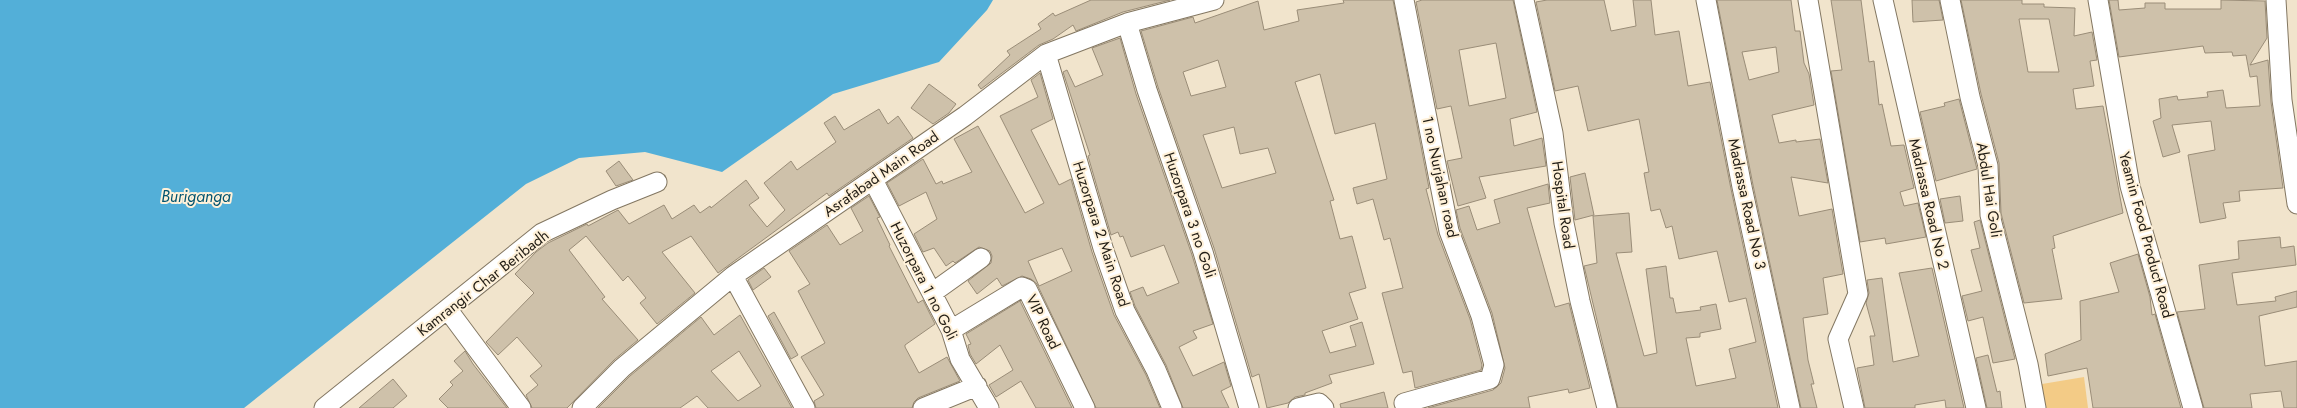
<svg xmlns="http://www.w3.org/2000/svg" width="2297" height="408" font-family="Jost,sans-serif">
	<rect width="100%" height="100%" fill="#f1e4cc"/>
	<path fill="#f3cb86" d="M2084 377 2088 408H2039L2036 385Z"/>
	<path fill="#53afd8" d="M0 0H993L987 10 939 62 833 94 722 172 645 152 579 158 526 184 244 408H0Z"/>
	<path fill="#cec1aa" stroke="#9a8d78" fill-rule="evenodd" d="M1091 0H1170L1123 12 1076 31 1073 25 1053 39 1039 45 981 89 978 85 1010 55 1007 51 1041 29 1038 24 1053 13 1055 16Z
		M1343 0H1393L1429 188 1426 189 1438 235 1470 319 1482 365 1481 370 1415 388 1412 371 1403 373 1382 293 1403 288 1390 238 1384 240 1373 199 1357 204 1353 188 1387 179 1375 123 1335 134 1320 74 1295 82 1334 200 1330 201 1340 239 1352 236 1366 288 1349 293 1358 319 1322 331 1330 353 1356 346 1350 326 1362 322 1374 364 1329 375 1332 383 1305 393V395L1295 397 1288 403 1267 408 1259 374 1252 377 1214 248 1158 87 1141 31 1193 17 1195 23 1258 1 1264 30 1299 21 1297 10 1344 3ZM1218 60 1226 87 1191 96 1183 72ZM1234 127 1240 154 1268 148 1276 173 1222 188 1203 135Z
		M1422 0H1513L1537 112 1510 119 1514 146 1542 138 1546 166 1479 177 1486 198 1458 206 1447 161 1462 158 1451 106 1437 109 1416 2ZM1496 43 1506 98 1469 106 1459 50Z
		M1547 0H1604L1611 31 1636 26 1633 0H1651L1655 35 1679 31 1688 86 1710 82 1731 189 1778 408H1618L1584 266 1597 263 1593 216 1629 213 1632 252 1616 253 1644 356 1657 353 1646 269 1666 266 1670 298H1673L1676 313 1701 310 1700 307 1716 304 1721 329 1700 333V337L1686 338 1696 386 1736 378 1729 349 1756 342 1746 298 1729 302 1717 251 1679 259 1672 226 1666 228 1660 209 1651 211 1644 173 1649 172 1639 119 1588 131 1578 86 1555 91 1536 2Z
		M1717 0H1791L1795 31H1800L1804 63 1809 74 1814 105 1772 115 1779 143 1796 140V142L1820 139 1828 183 1791 177 1799 216 1832 209 1843 274 1823 278 1828 314 1803 318 1808 360 1814 384H1811L1817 408H1801L1753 185ZM1776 47 1779 72 1749 80 1742 52Z
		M1831 0H1861L1869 62 1874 61 1879 105 1882 104 1891 146 1904 145 1914 188 1900 192 1904 206 1918 203 1926 237 1886 244 1885 238 1860 242 1831 71 1842 70Z
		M1912 0H1939L1943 20 1913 22Z
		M1961 0H2022V4H2044V7L2075 8 2074 36 2092 32 2097 60 2090 61 2094 86 2073 89 2076 109 2103 106 2123 213 2053 236 2055 248 2052 249 2062 299 2024 303 2001 213 1999 163 1981 94ZM2019 19H2049L2059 72H2028Z
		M2109 0H2118L2119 10 2145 8V3H2165V9H2221V0L2265 1 2267 38 2250 65 2268 60 2271 102 2283 188 2239 191 2240 201 2223 203 2226 218 2200 223 2188 155 2215 150 2211 121 2172 125 2180 152 2163 157 2153 121 2161 118 2159 99 2177 96 2178 100 2208 97 2207 92 2223 90 2226 108 2260 106 2257 76 2250 77 2246 55 2233 56 2232 52 2205 53 2203 46 2119 57Z
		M1120 38 1136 94 1192 255 1213 324 1193 331 1197 338 1179 347 1193 376 1224 362 1231 386 1221 391 1229 408H1183L1166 365 1135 306 1130 292 1143 287 1147 296 1179 283 1164 245 1131 257 1123 236 1120 237 1118 232 1111 235 1088 156 1090 155 1063 72 1067 70 1075 87 1103 75 1092 48Z
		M1040 73 1053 119 1031 130 1059 185 1071 179 1092 252 1114 315 1146 375 1160 408H1096L1037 284 1031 279 1022 276 1002 286 997 278 977 294 968 281 991 263 992 256 990 251 979 247 955 263 953 261 946 266 934 248 923 252 914 234 937 219 926 192 899 206 887 183 923 159 936 184 942 181 943 184 972 172 954 139 978 126 1025 213 1044 203 1000 116 1038 97 1031 80ZM1062 248 1072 271 1039 286 1028 261Z
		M929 84 956 104 949 113 933 124 911 108Z
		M1959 99 1977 169 1936 181 1920 112 1945 106 1944 103Z
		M879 109 888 124 898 116 913 138 829 196 827 193 718 273 691 236 662 252 695 293 657 324 640 303 646 298 628 276 623 281 586 236 569 250 605 297 602 299 638 340 614 360 567 408H532L526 395 538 385 530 376 542 366 517 337 498 355 486 342 534 293 515 274 536 252 548 243 587 224 588 226 618 210 629 224 664 205 672 219 694 205 700 213 710 206 711 208 746 180 759 198 749 205 767 227 785 210 764 183 791 161 797 170 836 142 824 123 835 116 844 130Z
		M619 161 633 180 616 186 606 171Z
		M1585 173 1594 215 1575 220 1570 177Z
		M1548 184 1550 203 1527 208 1555 307 1569 303 1590 388 1569 393 1568 389 1528 397 1530 408H1428L1493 390 1501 383 1505 368 1492 313 1460 228 1456 210 1469 206 1477 230 1500 223 1494 200Z
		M869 196 880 217 877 218 890 245 889 246 918 303 923 300 935 324 905 345V347L919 373 947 357 960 381 918 398 914 402 912 408H816L814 401 824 395 801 357 825 343 798 291 810 284 789 251 827 225 840 245 863 231 851 208Z
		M1960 196 1963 221 1945 223 1940 199Z
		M1980 220 2015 359 1993 363 1983 317 1968 321 1962 296 1982 291 1971 250 1980 248 1974 222Z
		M2280 237 2281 248 2294 246 2296 265 2232 273 2237 305 2276 301 2275 297 2297 291V307L2259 316 2265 366 2297 361V408H2284L2281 391 2250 394 2252 408H2204L2177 312 2205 309 2199 265 2239 259 2238 241Z
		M2138 254 2150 297 2152 315 2155 314 2181 408H2093L2087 368 2048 376 2045 354 2081 340 2080 301 2119 292 2110 263Z
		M764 268 771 277 753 290 748 280Z
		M1932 268 1964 408H1946L1945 400 1915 405V408H1865L1857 368 1874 365 1870 336H1875L1866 303 1869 293 1867 280 1882 278 1893 362 1919 356 1899 273Z
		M1020 301 1072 408H1036L1021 381 996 397 989 385 1013 370 1000 345 976 364 970 354 968 345 971 344 966 334Z
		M774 312 798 355 791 359 768 316Z
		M740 315 792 408H708L697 396 680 408H598L630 376 701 317 714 335ZM739 351 761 386 738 401 711 371Z
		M465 351 473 364 507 408H448L439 399 453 385 450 382 463 371 454 361Z
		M1988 355 1997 392 2000 391 2002 408H1987L1976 358Z
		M393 379 407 396 393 408H359Z
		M1384 392 1388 408H1341L1340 404Z"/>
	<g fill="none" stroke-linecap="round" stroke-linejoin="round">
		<defs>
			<path id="minor" d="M1524 0 1553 133 1564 223 1580 301 1607 408
				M1706 0 1742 187 1790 408
				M1808 0 1858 294 1838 339 1854 408
				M1883 0 1976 408
				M1950 0 1970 97 1988 166 1990 215 2028 364 2036 408
				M2098 0 2130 186 2193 408
				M2276 0 2282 100 2297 204
				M1127 23 1147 90 1203 252 1249 408
				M1046 54 1103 248 1125 311 1156 370 1172 408
				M873 180 951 330 960 359 989 408
				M733 276 805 408
				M932 293 981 258
				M448 310 521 408
				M951 330 1022 287 1027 289 1085 408
				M1404 403 1490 379 1494 365 1481 316 1449 231 1404 0
				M324 408 542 233 612 200 657 182
				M582 408 622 368 733 276 965 116 1046 54 1127 23 1214 0
				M923 408 977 386
				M1298 408 1319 403 1324 408"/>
		</defs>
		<use href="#minor" stroke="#837762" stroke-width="21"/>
		<use href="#minor" stroke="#fff" stroke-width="19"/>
	</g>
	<g text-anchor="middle" stroke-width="4" stroke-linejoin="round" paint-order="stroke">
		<g font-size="15" fill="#221d15" stroke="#fff1d9">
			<text transform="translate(881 174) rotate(-35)" y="5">Asrafabad Main Road</text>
			<text transform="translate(1440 177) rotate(78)" y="5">1 no Nurjahan road</text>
			<text transform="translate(1989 190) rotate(81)" y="5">Abdul Hai Goli</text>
			<text transform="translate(1747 204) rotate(78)" y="5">Madrassa Road No 3</text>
			<text transform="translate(1929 204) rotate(77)" y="5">Madrassa Road No 2</text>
			<text transform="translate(1563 205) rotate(82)" y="5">Hospital Road</text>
			<text transform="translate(1190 215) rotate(71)" y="5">Huzorpara 3 no Goli</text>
			<text transform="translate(1101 234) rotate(72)" y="5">Huzorpara 2 Main Road</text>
			<text transform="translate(2146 235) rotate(75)" y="5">Yeamin Food Product Road</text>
			<text transform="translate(924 281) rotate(63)" y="5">Huzorpara 1 no Goli</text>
			<text transform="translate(483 283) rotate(-38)" y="5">Kamrangir Char Beribadh</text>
			<text transform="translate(1043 322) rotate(64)" y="5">VIP Road</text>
		</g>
		<g font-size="16" font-style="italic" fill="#02536f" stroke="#fff1d9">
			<text x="196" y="202">Buriganga</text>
		</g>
	</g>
</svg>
